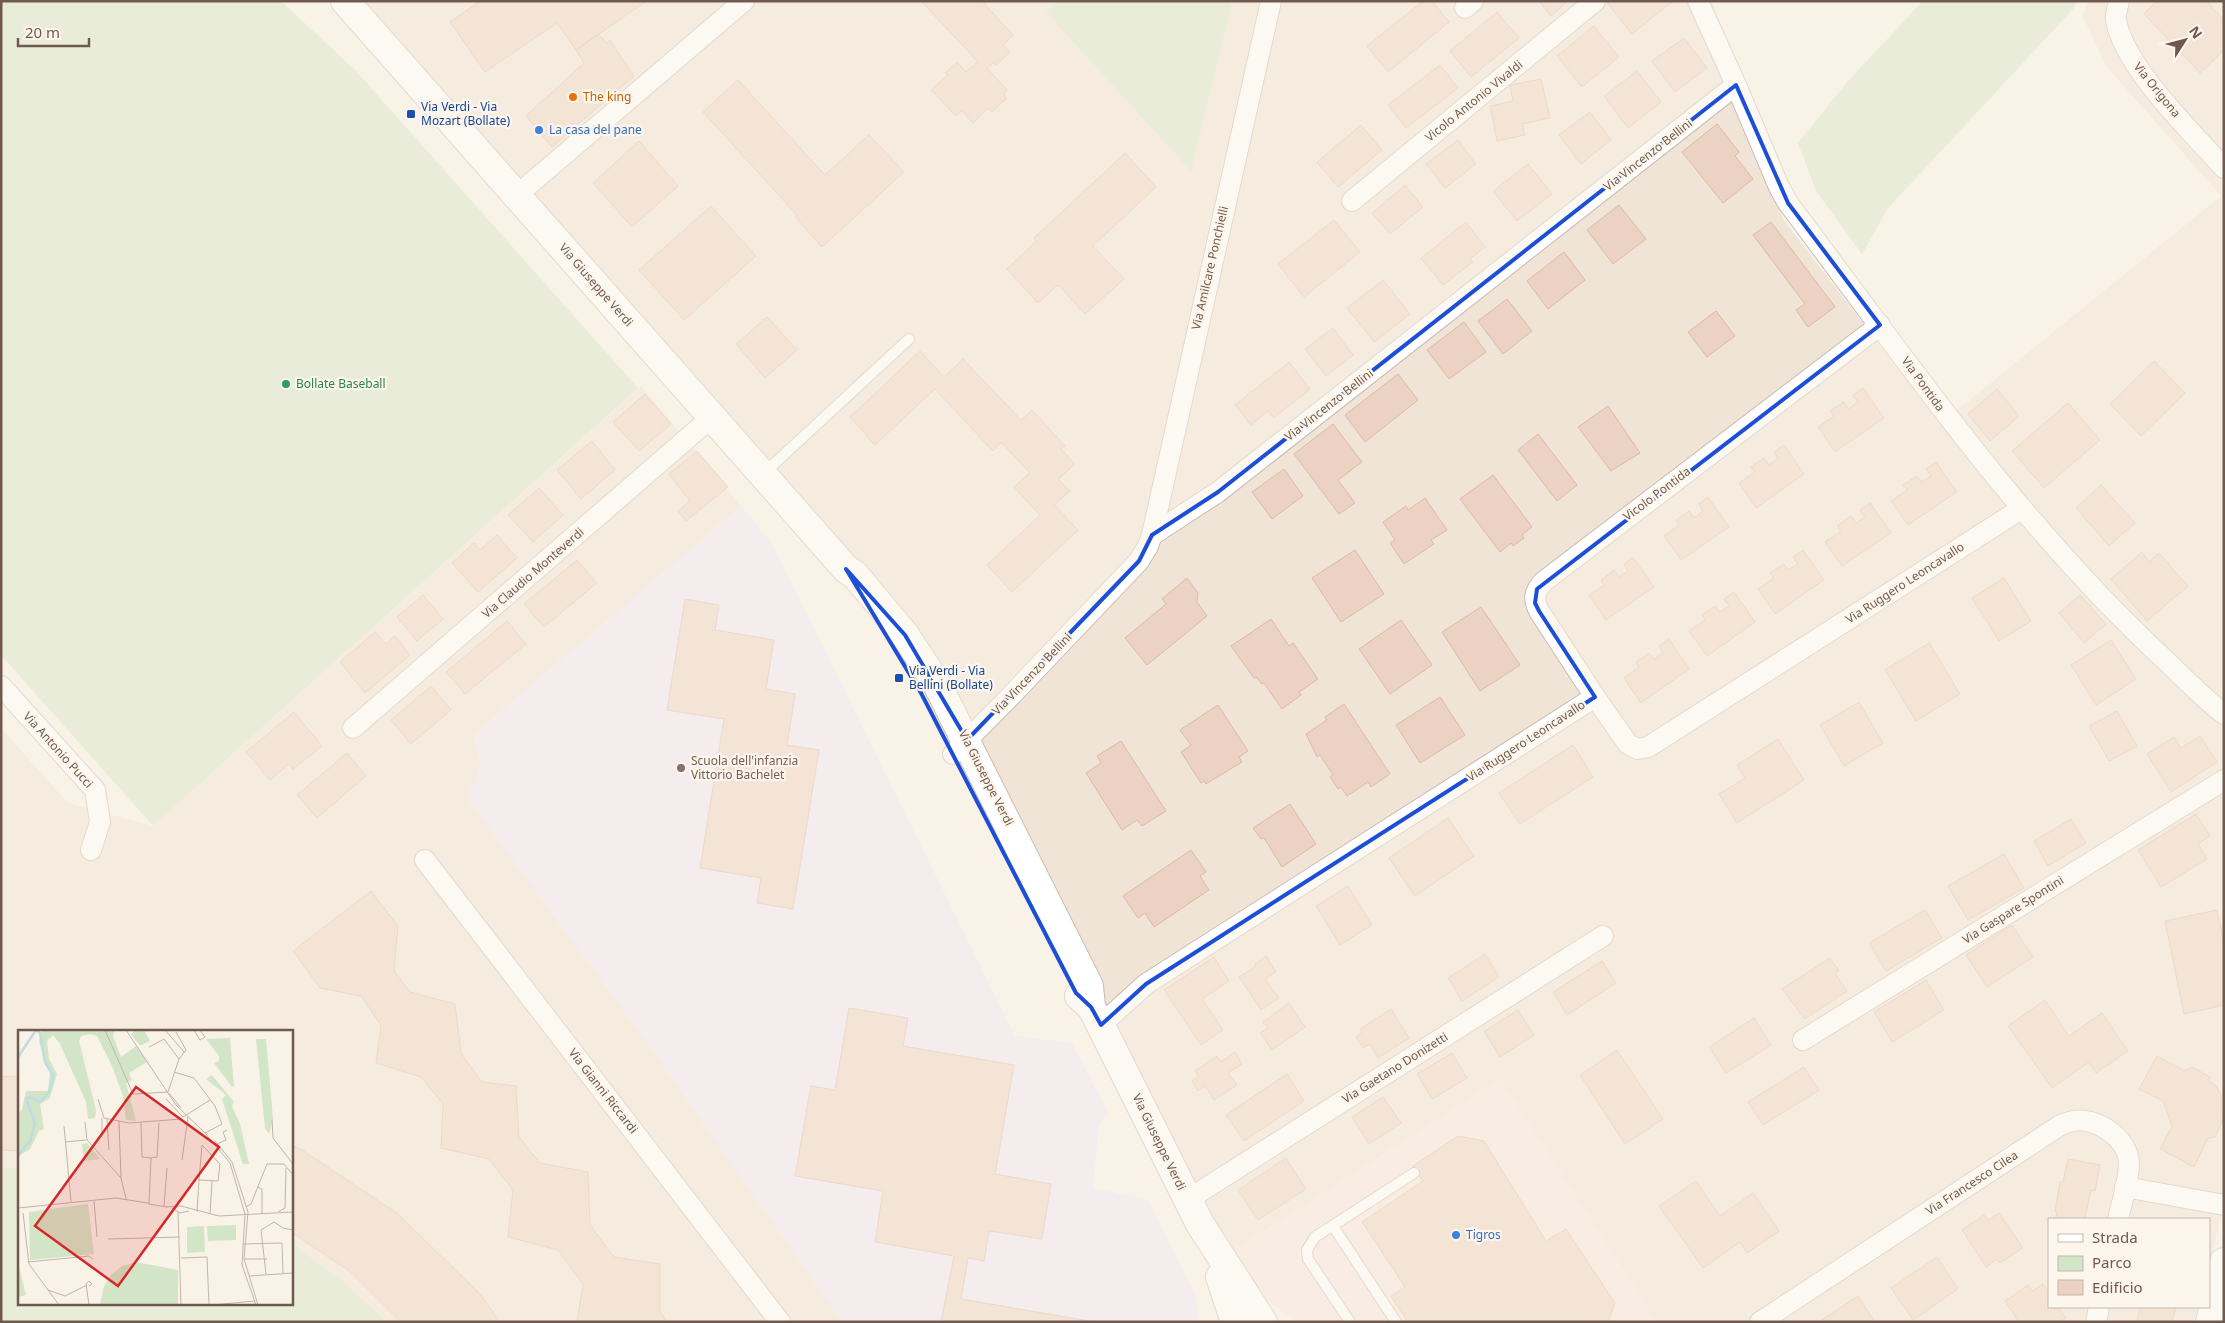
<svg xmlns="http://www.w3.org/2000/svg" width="2225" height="1323" font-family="'Noto Sans',sans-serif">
	<rect width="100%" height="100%" fill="#f9f2e7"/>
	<path fill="#f0e4d6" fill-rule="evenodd" d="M360 1H1712L1783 219 1940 424 2221 196 2106 66 2082 15 2089 1H2224V1199L2209 1273V1219H2049V1307H2202L2199 1322H1657L1500 1079 1233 1251 1109 1043 920 638 849 550Z
		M641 386 741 506 473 735 480 762 478 775 466 796 646 1041 842 1322H1V728L68 803 153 826ZM19 1032H291V1304H19Z"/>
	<path fill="#f8e5dc" d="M1500 1079 1657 1322H1296L1262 1296 1233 1251Z"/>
	<path fill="#efe4f6" d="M741 506 771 542 1015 1036 1072 1043 1109 1115 1099 1123 1093 1188 1149 1200 1197 1299 1198 1322H842L646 1041 466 796 478 775 480 762 473 735Z"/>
	<path fill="#d3e5c7" d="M1 1H281L357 72 638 388 153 826 1 655Z
		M1058 1H1232L1191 171 1046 12Z
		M1923 1H2077L2073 9 1888 208 1862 254 1816 191 1798 143 1848 81Z
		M19 1168V1304H291V1243L344 1282 386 1322H1V1169Z"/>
	<path fill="#ebd2c2" stroke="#dcbaa4" d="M480 1H645V2L576 50 557 23 485 72 450 22Z
		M921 1H982L1013 35 1003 45 1010 52 996 65 994 62 987 68 1007 90 1004 94 1007 98 992 112 988 108 973 123 962 111 956 116 931 90 948 75 945 73 957 62 966 72 978 62Z
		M1423 1H1432L1449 22 1388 72 1367 46Z
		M1539 1H1568L1551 16Z
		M1610 1H1673L1632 34 1607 3Z
		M2157 1H2206L2224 20V50L2200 73 2144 14Z
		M1497 12 1519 38 1471 77 1450 51Z
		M1594 26 1619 57 1582 87 1557 56Z
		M599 34 606 43 610 40 634 76 552 147 526 116 584 63 576 50Z
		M1684 38 1707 68 1675 92 1652 61Z
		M1440 65 1458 88 1406 128 1388 105Z
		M1637 71 1661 102 1628 128 1604 96Z
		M1541 79 1550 118 1522 124 1525 135 1497 141 1490 106 1513 101 1510 85Z
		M738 80 825 175 869 135 904 172 822 247 795 217 797 215 703 112Z
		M1590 112 1611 140 1581 164 1559 135Z
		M1717 124 1739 152 1735 156 1753 179 1723 203 1682 152Z
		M1361 125 1382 150 1338 187 1317 162Z
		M1458 140 1476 164 1445 188 1426 164Z
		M639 141 678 186 632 227 593 183Z
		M1125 153 1156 187 1093 246 1124 279 1085 314 1058 285 1038 303 1007 269 1036 241 1034 238Z
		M1528 164 1552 194 1517 221 1493 191Z
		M1405 185 1423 207 1390 234 1372 213Z
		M1619 205 1646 239 1613 264 1587 230Z
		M711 206 756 256 684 320 639 270Z
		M1334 220 1360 252 1304 297 1278 264Z
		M1466 222 1485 247 1470 259 1473 262 1443 285 1421 258Z
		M1771 222 1835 307 1808 327 1796 310 1805 304 1753 235Z
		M1564 252 1585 280 1548 309 1527 281Z
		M1383 280 1410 314 1374 342 1347 308Z
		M1507 299 1532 331 1503 354 1478 321Z
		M1716 311 1735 336 1707 357 1688 332Z
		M767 317 797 350 765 378 736 344Z
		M1464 322 1486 352 1449 379 1427 350Z
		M1333 328 1353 355 1326 376 1305 349Z
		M920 351 944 377 963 359 1021 420 1032 410 1065 446 1061 449 1075 464 1058 479 1070 491 1054 505 1078 530 1012 592 987 565 1040 515 1014 487 1030 473 1001 442 993 451 935 389 875 445 850 417Z
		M2154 361 2185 393 2141 436 2110 404Z
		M1289 362 1310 389 1274 418 1268 411 1251 425 1235 405Z
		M1398 374 1418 400 1365 442 1345 415Z
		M1863 388 1884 418 1835 452 1818 427 1834 416 1830 411 1844 402 1848 409 1858 402 1853 395Z
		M1997 389 2019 416 1990 441 1968 414Z
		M645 394 671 424 639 451 613 422Z
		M2068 403 2100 440 2044 488 2012 451Z
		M1608 406 1640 453 1611 471 1578 427Z
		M1333 424 1362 462 1338 480 1355 503 1339 514 1294 454Z
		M1538 434 1577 485 1557 501 1518 450Z
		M592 441 615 470 581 499 557 470Z
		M1784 445 1804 474 1756 508 1739 483 1755 472 1751 467 1764 458 1769 465 1778 458 1774 452Z
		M697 451 728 487 686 521 678 511 690 501 669 474Z
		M1936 462 1957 492 1908 525 1891 501 1907 490 1903 485 1917 476 1921 482 1931 476 1926 469Z
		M1284 469 1303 496 1272 519 1252 492Z
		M1493 475 1532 527 1522 535 1524 538 1513 546 1511 543 1500 552 1460 499Z
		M2101 485 2135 523 2109 546 2076 508Z
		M539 488 563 515 533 542 508 515Z
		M1708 497 1729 527 1681 560 1664 536 1679 525 1676 520 1689 511 1694 518 1703 511 1699 504Z
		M1425 498 1447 530 1431 540 1434 544 1404 564 1390 543 1395 540 1383 522 1406 506 1408 510Z
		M1870 503 1891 533 1842 566 1825 542 1841 531 1837 526 1851 516 1856 523 1865 517 1860 510Z
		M497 535 517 558 478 592 452 563 474 543 480 550Z
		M1355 550 1384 594 1341 622 1312 578Z
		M1803 550 1824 580 1775 614 1758 589 1774 578 1770 573 1784 564 1788 570 1798 564 1793 557Z
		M2142 552 2149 562 2159 553 2188 586 2147 621 2111 579Z
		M1633 557 1654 587 1606 620 1589 595 1604 585 1601 580 1614 570 1619 577 1628 571 1624 564Z
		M577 560 597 583 544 627 524 604Z
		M1187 578 1198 593 1197 602 1207 616 1147 665 1125 638 1166 604 1162 599Z
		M2004 578 2031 621 1999 641 1972 598Z
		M1734 592 1755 622 1707 656 1689 631 1705 620 1702 615 1715 606 1720 612 1729 606 1724 599Z
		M423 595 443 619 417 641 397 617Z
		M2080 595 2106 624 2084 643 2059 613Z
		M685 599 719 605 715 630 774 640 766 689 795 694 787 745 819 750 793 909 757 903 761 878 700 868 724 719 667 710Z
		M1481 607 1520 665 1480 691 1442 632Z
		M1271 619 1289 646 1293 643 1318 679 1299 692 1301 695 1282 709 1264 683 1262 684 1256 677 1254 678 1231 646Z
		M1401 620 1432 665 1390 694 1359 649Z
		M507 621 526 644 465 694 446 672Z
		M375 632 386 644 395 636 410 655 365 693 340 662Z
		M1669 639 1689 669 1641 703 1624 678 1639 667 1636 662 1649 653 1654 659 1663 653 1659 646Z
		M2111 640 2136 679 2096 705 2071 665Z
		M1929 643 1960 694 1916 721 1885 670Z
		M431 686 451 710 411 744 391 720Z
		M1440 697 1465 735 1420 763 1396 725Z
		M1859 702 1883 743 1844 766 1820 725Z
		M1344 704 1390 774 1371 787 1368 782 1347 796 1341 787 1338 789 1330 777 1333 775 1320 755 1317 757 1306 734 1327 720 1325 717Z
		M1218 705 1248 751 1239 757 1242 762 1206 784 1204 781 1201 783 1181 752 1191 745 1180 730Z
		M2117 711 2137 746 2109 761 2089 726Z
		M294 712 322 746 293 769 289 764 270 780 246 752Z
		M2200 736 2217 762 2171 792 2147 754 2174 737 2181 748Z
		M1778 739 1804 780 1737 823 1719 794 1745 778 1737 765Z
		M1121 741 1166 811 1142 826 1137 820 1122 830 1086 773 1101 763 1097 756Z
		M1573 745 1593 777 1520 824 1499 793Z
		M347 753 366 776 317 818 297 795Z
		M1290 804 1316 844 1282 867 1264 838 1261 839 1253 828Z
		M2196 814 2210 836 2198 844 2207 859 2161 887 2138 850Z
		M1448 818 1474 856 1415 896 1389 858Z
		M2071 819 2086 843 2048 866 2034 841Z
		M1191 850 1206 872 1200 876 1209 890 1154 927 1145 913 1138 918 1123 896Z
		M2004 854 2024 888 1968 920 1948 886Z
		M1348 886 1372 925 1340 945 1316 906Z
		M371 891 398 926 394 971 410 992 455 1004 461 1053 482 1082 516 1086 519 1137 540 1163 588 1172 590 1225 614 1257 660 1264V1311L667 1322H577L583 1284 558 1250 508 1237 513 1190 489 1159 441 1148 443 1104 421 1077 376 1063 381 1025 361 996 320 988 293 951Z
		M1925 910 1942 938 1886 971 1869 943Z
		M2217 910 2224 942V1005L2184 1014 2165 921Z
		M2012 925 2033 957 1987 987 1966 955Z
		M1485 954 1499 977 1462 1001 1448 978Z
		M1266 956 1276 972 1265 979 1279 998 1261 1010 1239 977 1256 966 1255 964Z
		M1214 957 1229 981 1202 999 1223 1030 1201 1045 1164 990Z
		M1830 958 1839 971 1835 973 1847 991 1805 1019 1782 989Z
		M1602 961 1616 983 1567 1015 1553 992Z
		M1926 980 1944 1010 1892 1042 1874 1012Z
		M2045 1000 2069 1036 2102 1013 2128 1051 2096 1073 2089 1062 2052 1088 2008 1026Z
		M1289 1003 1305 1027 1272 1050 1260 1033 1268 1028 1263 1022Z
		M849 1008 908 1018 903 1046 1014 1065 995 1174 1051 1184 1042 1239 989 1231 984 1261 968 1258 961 1299 1095 1322H941L954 1256 875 1242 883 1191 795 1176 811 1086 835 1090Z
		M1391 1009 1409 1038 1378 1058 1370 1044 1363 1048 1356 1037 1362 1033 1360 1029Z
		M1518 1010 1534 1035 1500 1057 1484 1031Z
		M1754 1018 1771 1045 1726 1073 1709 1047Z
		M1617 1050 1663 1119 1625 1144 1580 1075Z
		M1235 1052 1242 1064 1228 1073 1237 1085 1214 1100 1205 1086 1198 1091 1192 1081 1199 1077 1195 1071 1217 1056 1221 1062Z
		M1452 1053 1467 1078 1432 1099 1417 1074Z
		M2157 1056 2185 1071 2192 1067 2210 1077V1082L2216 1086 2221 1095V1113L2224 1118 2215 1137 2208 1138 2194 1167 2160 1149 2172 1126 2163 1101 2139 1089Z
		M1804 1067 1819 1090 1763 1125 1748 1102Z
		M1287 1074 1304 1101 1244 1141 1226 1115Z
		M1 1076 19 1077V1151L1 1150Z
		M1383 1097 1401 1123 1369 1144 1352 1117Z
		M1458 1136 1484 1141 1546 1241 1566 1229 1615 1303 1608 1322H1408L1391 1296 1405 1287 1362 1222 1423 1181 1413 1166Z
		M291 1145 302 1150 398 1214 481 1295 500 1322H401L351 1272 291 1232Z
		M1286 1158 1306 1189 1258 1220 1238 1190Z
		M2068 1159 2100 1165 2095 1191 2091 1190 2085 1218 2089 1219H2055L2057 1212 2055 1211 2060 1182H2063Z
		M1696 1181 1720 1216 1753 1193 1779 1231 1747 1253 1740 1242 1703 1268 1659 1206Z
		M1999 1213 2023 1248 2000 1263 1997 1259 1986 1267 1962 1230 1984 1215 1989 1220Z
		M1937 1257 1958 1289 1913 1320 1891 1288Z
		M2043 1284 2049 1293V1307H2058L2066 1318 2061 1322H2019L2005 1301 2028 1285 2032 1291Z
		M1858 1296 1875 1322H1824L1822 1320Z
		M2140 1307H2176L2172 1322H2137Z"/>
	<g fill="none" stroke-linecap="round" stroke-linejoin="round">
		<defs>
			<path id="lane" d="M763 474 909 339
				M1333 1226 1396 1322
				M1350 1322 1308 1259 1307 1250 1315 1237 1414 1173"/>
			<path id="street" d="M1698 1 1736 85 1779 187 1788 203C1906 360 2018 523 2163 658 2183 677 2202 697 2224 714
				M2119 1C2118 7 2115 14 2116 20 2124 67 2192 132 2224 168
				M1465 8 1473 1
				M517 195 744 1
				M1352 201 1595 1
				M1152 535 1271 1
				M1 686 95 790 100 822 91 850
				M1595 697 1539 611C1533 599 1534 592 1543 582L1880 325
				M353 728 712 417
				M953 754 1004 703 1139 561 1148 546 1152 535 1218 492 1736 85
				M425 860 780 1322
				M1101 1025 1146 984 1595 697 1628 744 1637 749 1648 747 2021 509
				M1803 1040 2224 780
				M2125 1187 2224 1205
				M1187 1200 1603 936
				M1760 1322 2059 1126C2063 1124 2068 1122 2073 1121 2097 1117 2128 1138 2129 1163 2129 1181 2122 1201 2118 1219
				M2096 1322 2099 1307"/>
			<path id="secondary" d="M345 1 846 569 855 575 905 635 937 684 1089 986 1091 1007
				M1079 996 1091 1007 1096 1016 1200 1224 1263 1322
				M1220 1277 1235 1322
				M2210 1322 2224 1262"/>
		</defs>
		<use href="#lane" stroke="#cabaae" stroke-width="12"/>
		<use href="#street" stroke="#cabaae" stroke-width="22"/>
		<use href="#secondary" stroke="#ccbbad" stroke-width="30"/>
		<use href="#lane" stroke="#fff" stroke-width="10"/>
		<use href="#street" stroke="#fff" stroke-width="20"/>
		<use href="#secondary" stroke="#fff" stroke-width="28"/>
	</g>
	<path d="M0 0H2225V1323H0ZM1736 85 1788 203 1880 325 1537 589 1535 603 1539 611 1595 697 1146 984 1101 1025 1091 1007 1076 993 921 693 846 569 905 635 967 740 1139 561 1152 535 1218 492Z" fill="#f9f2e7" fill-opacity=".55" fill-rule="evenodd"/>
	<path fill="none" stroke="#1d4ed8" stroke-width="4" stroke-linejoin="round" d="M1736 85 1788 203 1880 325 1537 589 1535 603 1539 611 1595 697 1146 984 1101 1025 1091 1007 1076 993 921 693 846 569 905 635 967 740 1139 561 1152 535 1218 492Z"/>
	<circle fill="#e8710a" stroke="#fdf6ed" stroke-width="2" cx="573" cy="97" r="5"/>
	<g fill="#1a4fb4" stroke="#fdf6ed" stroke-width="2">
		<rect x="406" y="109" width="10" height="10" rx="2.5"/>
		<rect x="894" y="673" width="10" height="10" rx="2.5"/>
	</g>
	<g fill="#3f7fe0" stroke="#fdf6ed" stroke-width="2">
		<circle cx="539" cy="130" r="5"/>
		<circle cx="1456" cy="1235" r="5"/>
	</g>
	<circle fill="#2e9e5b" stroke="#fdf6ed" stroke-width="2" cx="286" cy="384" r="5"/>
	<circle fill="#8d6e63" stroke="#fdf6ed" stroke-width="2" cx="681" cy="768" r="5"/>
	<g text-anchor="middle" stroke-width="4.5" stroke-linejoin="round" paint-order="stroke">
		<g font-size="12" fill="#705a4f" stroke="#fdf6ed">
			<text transform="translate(2157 90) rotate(51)" y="4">Via Origona</text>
			<text transform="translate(1474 101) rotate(-39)" y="4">Vicolo Antonio Vivaldi</text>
			<text transform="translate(1648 155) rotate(-38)" y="4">Via Vincenzo Bellini</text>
			<text transform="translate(1210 268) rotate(-77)" y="4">Via Amilcare Ponchielli</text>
			<text transform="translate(596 285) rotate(49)" y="4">Via Giuseppe Verdi</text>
			<text transform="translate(1923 384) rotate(54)" y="4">Via Pontida</text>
			<text transform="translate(1329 405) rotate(-38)" y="4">Via Vincenzo Bellini</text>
			<text transform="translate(1657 494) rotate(-37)" y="4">Vicolo Pontida</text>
			<text transform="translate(533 573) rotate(-41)" y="4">Via Claudio Monteverdi</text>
			<text transform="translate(1905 583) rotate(-33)" y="4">Via Ruggero Leoncavallo</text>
			<text transform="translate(1032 674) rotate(-46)" y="4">Via Vincenzo Bellini</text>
			<text transform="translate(1526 741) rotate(-33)" y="4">Via Ruggero Leoncavallo</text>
			<text transform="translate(58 750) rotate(48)" y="4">Via Antonio Pucci</text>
			<text transform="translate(986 778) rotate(63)" y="4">Via Giuseppe Verdi</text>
			<text transform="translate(2013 910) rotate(-32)" y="4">Via Gaspare Spontini</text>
			<text transform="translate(1395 1068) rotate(-32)" y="4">Via Gaetano Donizetti</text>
			<text transform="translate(603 1091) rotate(52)" y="4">Via Gianni Riccardi</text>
			<text transform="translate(1159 1142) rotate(64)" y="4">Via Giuseppe Verdi</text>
			<text transform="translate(1972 1183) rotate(-33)" y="4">Via Francesco Cilea</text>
		</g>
		<g font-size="12" fill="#c56008" stroke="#fdf6ed" text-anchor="start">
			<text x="583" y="101">The king</text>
		</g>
		<g font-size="12" fill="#164399" stroke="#fdf6ed" text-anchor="start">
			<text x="421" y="111">Via Verdi - Via<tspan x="421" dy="14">Mozart (Bollate)</tspan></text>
			<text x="909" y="675">Via Verdi - Via<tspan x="909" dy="14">Bellini (Bollate)</tspan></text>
		</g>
		<g font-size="12" fill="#366cbe" stroke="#fdf6ed" text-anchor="start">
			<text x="549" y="134">La casa del pane</text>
			<text x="1466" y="1239">Tigros</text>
		</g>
		<g font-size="12" fill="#27864d" stroke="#fdf6ed" text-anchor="start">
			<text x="296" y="388">Bollate Baseball</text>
		</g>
		<g font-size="12" fill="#785e54" stroke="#fdf6ed" text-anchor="start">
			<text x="691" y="765">Scuola dell'infanzia<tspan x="691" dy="14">Vittorio Bachelet</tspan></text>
		</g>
	</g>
	<g transform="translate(18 1030)">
		<rect width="275" height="275" fill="#f9f2e7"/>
		<path d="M24 0H97L95 6 103 27 118 16 129 32 111 43 114 50 108 53 118 91 108 90 105 66 94 36 79 6 72 4 63 6 61 11 78 80 77 88 70 89 68 72 42 14 35 5 29 11 31 29 39 44 32 68 22 74 26 99 21 101 12 119 0 126V83L4 80 8 61H30L32 43 21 12ZM118 0H126L132 11 122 16 113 4ZM212 8 216 56 214 57 196 33 201 31V26L188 9ZM238 9H248L255 89 251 104 247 98ZM194 45 216 72 214 76 222 94 231 134H225L204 69 208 65 188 49ZM69 113 82 129 66 131 64 114ZM70 174 76 224 12 230 11 182ZM218 195V210L190 211 189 196ZM186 196 187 222 169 223V197ZM118 232 160 240V275H82L86 256 93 245 104 236ZM0 233 8 265 0 267Z" fill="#d3e5c7"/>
		<path fill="none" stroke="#bedce1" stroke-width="2.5" d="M0 27 18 0M0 126 12 111 17 93 8 69 12 67 22 72 31 62 35 46 27 32 22 3 19 0"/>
		<path fill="none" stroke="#c2b5aa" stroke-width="1" d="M87 0 115 64 150 62M108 0 158 75 187 103 212 133 227 184 224 235 238 275M147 0 166 22M176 0 182 10 187 7 182 0M131 17 146 9 161 29M156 42 176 48 197 76 204 94 187 103M150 62 161 29 168 20 158 2M151 63 163 78M80 69 86 88 111 93 164 89M148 69 165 87 192 70M84 88V105M89 89 91 120M254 90 255 108 275 134M101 91 103 148 108 169M67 92 69 110M123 93 124 127 133 128M46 96 53 172M69 110 103 148M197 111 214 132 230 182 226 229 240 275M47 112 68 110M199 114 208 110 205 102 209 100M184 115 202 134 200 151 181 150ZM164 130 170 87M239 157 244 159V184M76 171 79 207M130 174 149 177M131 174 133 128 139 127 141 93M146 176 149 138M148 177 163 176 201 186 275 182M228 177 233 174 249 134H266L275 145M0 178 98 168 130 173M154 178 162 183 171 181M160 182 163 275M179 182 181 150M260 182 267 178 268 138M5 183 11 234 41 275M192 184 194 151M90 209 162 207M225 214 264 213 265 243M163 228 189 227 191 275M226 229H249M10 232 71 226 75 229M248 244 243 200 256 192 265 198 275 200M231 246 275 243M71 256 74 254 71 251 68 254 71 275M30 260 47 266 69 255M194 275 237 271"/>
		<path fill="#d62828" fill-opacity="0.15" stroke="#d62828" stroke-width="2.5" d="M118 57 201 117 100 256 17 196Z"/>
		<rect width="275" height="275" fill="none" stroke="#705a4f" stroke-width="2.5"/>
	</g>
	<rect width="2225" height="1323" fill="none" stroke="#705a4f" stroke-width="5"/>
	<rect x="2048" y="1218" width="162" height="90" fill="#fdf6ed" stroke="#c5b8ae"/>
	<rect x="2058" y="1234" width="25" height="8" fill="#ffffff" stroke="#c5b8ae"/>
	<text x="2092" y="1243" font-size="15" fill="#705a4f">Strada</text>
	<rect x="2058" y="1256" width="25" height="15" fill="#d3e5c7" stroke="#c5b8ae"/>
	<text x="2092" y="1268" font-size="15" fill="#705a4f">Parco</text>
	<rect x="2058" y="1280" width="25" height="15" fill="#ebd2c2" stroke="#c5b8ae"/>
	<text x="2092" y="1293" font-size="15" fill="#705a4f">Edificio</text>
	<g transform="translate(2185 40) rotate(54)" stroke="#fdf6ed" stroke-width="4" paint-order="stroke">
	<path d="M0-4L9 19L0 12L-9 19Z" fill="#705a4f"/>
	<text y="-8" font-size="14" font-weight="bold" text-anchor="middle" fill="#705a4f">N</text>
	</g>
	<path d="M18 38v8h71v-8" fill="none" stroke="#705a4f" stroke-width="2.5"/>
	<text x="25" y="38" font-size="15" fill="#705a4f" stroke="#fdf6ed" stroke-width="4" paint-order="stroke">20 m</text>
</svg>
